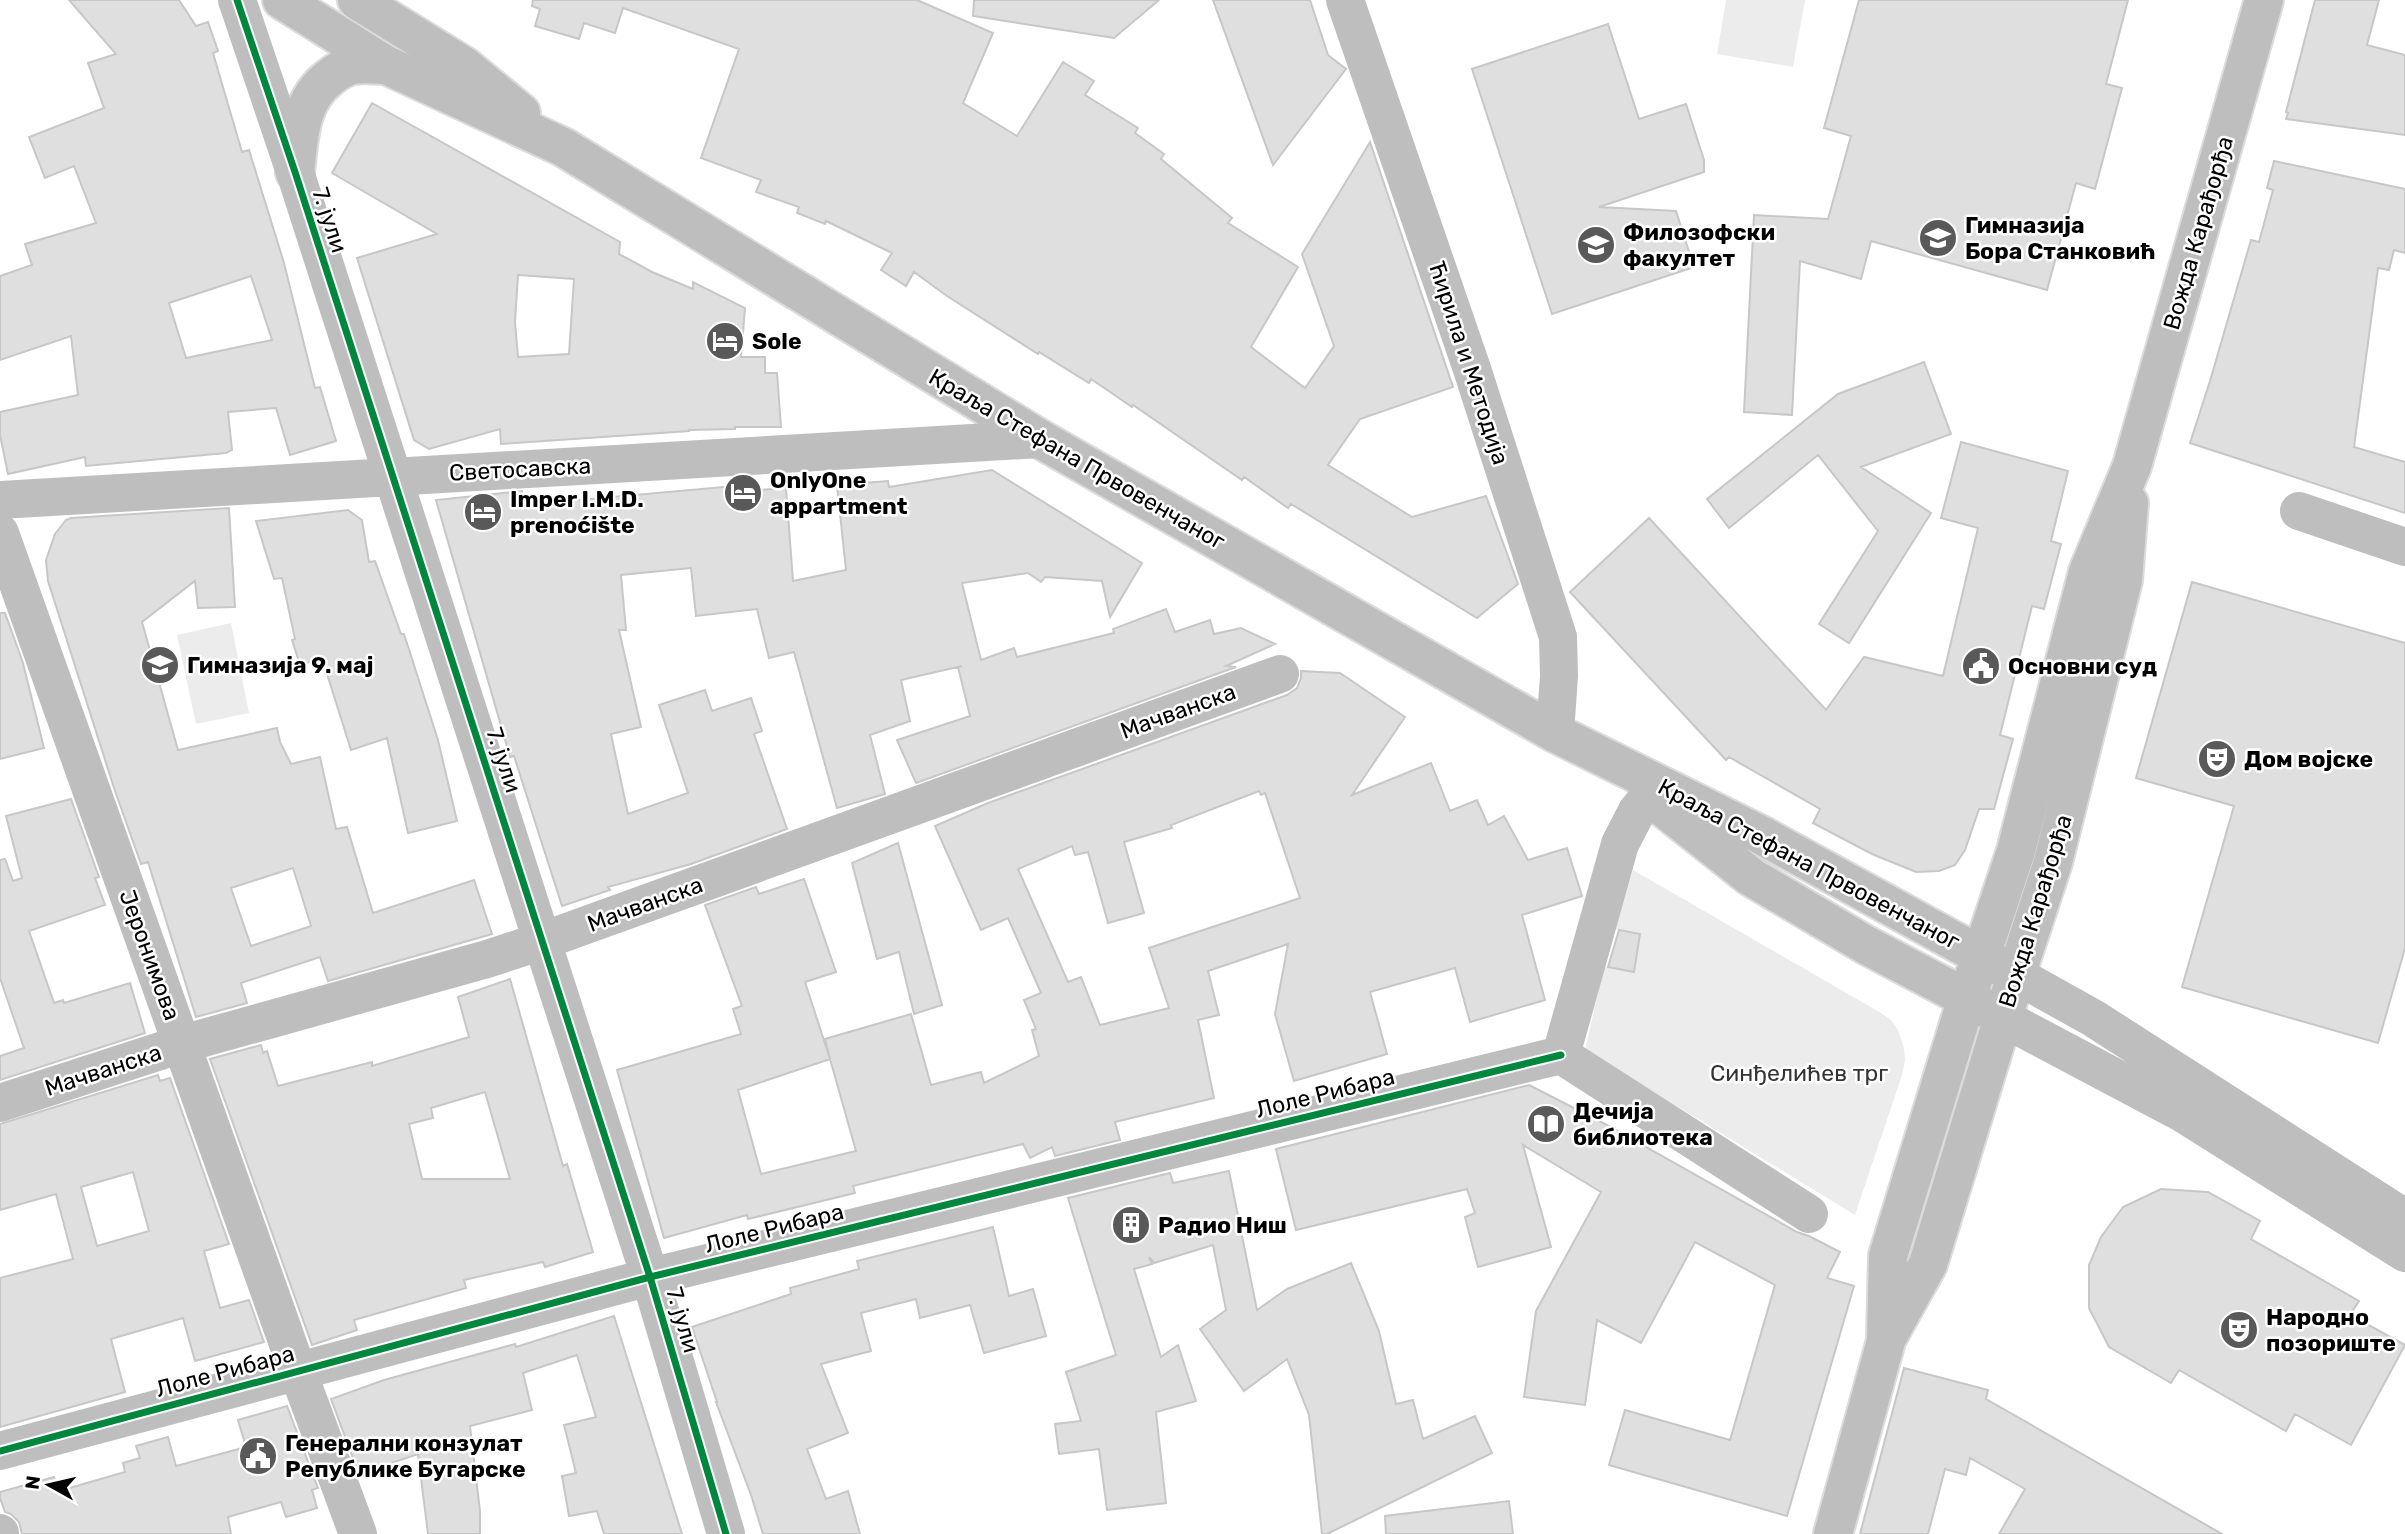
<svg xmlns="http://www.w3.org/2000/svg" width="2405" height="1534" font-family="Rubik,sans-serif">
	<rect width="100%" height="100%" fill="#fff"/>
	<path fill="#ececec" d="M1726 0H1805L1793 67 1717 54Z
		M231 623 249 713 196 724 177 635Z
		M1633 870 1881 1013 1891 1020 1898 1030 1904 1048 1905 1060 1902 1075 1855 1215 1585 1050 1604 967 1634 971 1640 934 1615 929Z"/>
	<path fill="#dfdfdf" stroke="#c7c7c7" stroke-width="2" fill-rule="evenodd" d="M69 0H179L196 26 208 22 218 51 213 53 242 152 249 150 284 263 315 388 320 387 336 441 290 455 276 408 228 412 232 450 226 453 86 466 85 457 8 474 0 435V412L78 395 71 336 0 360V276L32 265 25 244 96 223 74 166 45 178 29 137 104 108 88 63 116 54ZM251 276 272 340 186 358 169 303Z
		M533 0H917L993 33 963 103 1017 136 1063 62 1094 81 1085 95 1138 128 1135 133 1164 154 1161 159 1232 218 1228 223 1298 267 1251 347 1305 388 1334 346 1302 254 1370 142 1453 387 1360 419 1328 465 1412 517 1486 496 1518 584 1477 618 1291 504 1288 508 1244 477 1242 480 1133 405 1132 407 1091 379 1089 383 1039 352 1038 354 947 296 914 272 906 286 881 270 892 253 826 221 825 224 797 213 799 207 756 192 761 180 701 158 739 49 623 8 615 33 584 23 579 39 535 26 540 9 532 6Z
		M974 0H1159L1114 38 973 16Z
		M1213 0H1310L1328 55 1346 69 1273 165Z
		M1859 0H2128L2106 84 2122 88 2095 189 2076 183 2047 290 1871 241 1861 279 1800 261 1792 415 1744 412 1754 215 1828 219 1851 136 1824 128Z
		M2315 0H2379L2367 45 2405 55V135L2286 119 2288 113 2286 112Z
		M1608 24 1639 119 1686 104 1704 160V172L1599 207 1676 211 1694 267 1552 314 1472 69Z
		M372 103 620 242 619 254 652 272 693 289V282L745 308 741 357H765V373H777L781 427H735V429L689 430V431L501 444 500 429 429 449 414 440 357 258 437 234 332 173ZM518 275 574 279 569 354 518 357 515 322Z
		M2274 161 2405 189V253L2394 250 2389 270 2378 268 2354 447 2405 462V513L2190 443 2210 381 2251 240 2259 242 2273 190 2267 188Z
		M1924 362 1951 434 1861 467 1931 513 1849 643 1819 624 1878 531 1818 455 1729 528 1707 499 1838 394Z
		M1961 442 2068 471 2051 541 2061 544 2044 609 2032 606 2000 735 2013 739 1994 809H1979L1965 850 1955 865 1939 871 1916 872 1872 854 1813 823 1820 809 1729 757 1726 760 1570 592 1649 518 1826 710 1864 657 1943 676 1978 528 1941 518Z
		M992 470 1142 563 1110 617 1102 581 1045 577 1041 582 1028 573 962 583 981 660 1014 648 1017 657 1114 633 1113 629 1166 609 1175 632 1210 620 1214 634 1241 628 1275 644 1226 666 1236 667 916 783 897 740 970 716 958 667 962 666 901 680 910 721 870 735 885 794 837 808 794 652 769 658 757 609 696 616 691 568 621 575 626 630H619L641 727 611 734 628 814 688 793 659 705 705 690 712 711 751 698 762 731 754 734 787 829 691 864 608 887 610 890 562 906 514 756 510 757 436 500 522 491 523 505 734 486V492L786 488 793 581 846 570 837 485 888 481 889 487Z
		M229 508 235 607 198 608 195 581 142 622 178 750 277 728 280 742 291 764 320 757 336 829 347 827 373 913 474 880 492 934 328 981 320 957 241 983 247 1003 196 1017 148 862 141 864 114 788 48 581 46 560 55 534 66 520 71 518ZM293 868 311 926 251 946 231 888Z
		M348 510 362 520 369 562 375 561 401 634H404L438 740 457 821 408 833 387 738 351 750 322 658 300 665 292 640 295 639 282 578 274 579 256 521Z
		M2192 582 2405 643V948L2378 1043 2182 987 2234 806 2136 778Z
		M0 613H5L23 663 44 748 0 759Z
		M1301 671 1340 673 1405 717 1352 795 1431 763 1450 811 1477 800 1488 825 1504 816 1528 860 1567 848 1582 896 1522 915 1545 1000 1470 1022 1455 968 1370 992 1387 1054 1294 1081 1275 1014 1288 944 1208 971 1219 1015 1198 1020 1214 1098 1115 1122 1120 1140 1055 1156 1052 1147 1030 1158 1023 1144 853 1186 855 1193 748 1219 747 1215 664 1238 617 1070 741 1034 733 1009 742 1006 705 905 756 887 759 894 804 879 836 972 805 982 830 1059 825 1039 911 1014 931 1085 981 1072 984 1083 1039 1056 1032 1030 1036 1029 1024 1000 1041 993 1008 918 981 930 935 826 988 803 1287 695 1297 688 1301 678ZM1259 791 1261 795 1265 793 1300 898 1149 948 1169 1008 1100 1025 1081 977 1068 982 1018 869 1072 846 1075 855 1088 852 1108 923 1144 913 1124 842 1172 828 1171 825ZM830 1059 856 1151 761 1174 738 1090Z
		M71 799 99 877 95 878 105 905 29 931 54 1003 63 1000 64 1003 130 983 145 1033 0 1080V1056L24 1048 0 978V860L5 859 13 881 22 878 6 816Z
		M898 843 942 1005 914 1014 899 952 877 959 852 863Z
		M1619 930 1640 934 1634 972 1608 967Z
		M510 979 563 1166 567 1164 593 1252 545 1267 543 1262 464 1280 466 1288 354 1320 357 1330 312 1345 210 1059 261 1045 263 1053 267 1051 278 1086 372 1062V1066L469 1037 458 997ZM485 1092 510 1179H422L409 1124 433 1118 431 1108Z
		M158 1075 160 1081 170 1078 229 1244 204 1251 220 1308 249 1300 264 1342 195 1361 183 1318 111 1339 125 1392 0 1427V1278L73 1259 56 1194 0 1210V1124ZM133 1172 149 1231 97 1246 81 1187Z
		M1529 1085 1605 1124 1797 1232 1809 1236 1840 1252 1827 1278 1854 1286 1787 1516 1609 1465 1625 1410 1730 1440 1775 1285 1695 1242 1641 1343 1597 1320 1585 1405 1524 1397 1536 1311 1601 1192 1523 1145 1551 1247 1478 1267 1465 1217 1475 1213 1467 1189 1296 1230 1276 1149Z
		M1229 1171 1257 1310 1287 1289 1351 1263 1379 1331 1396 1404 1413 1400 1423 1439 1475 1416 1492 1453 1327 1534H1322L1309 1415 1287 1359 1244 1391 1200 1329 1226 1310 1213 1245 1154 1263 1149 1257 1152 1264 1134 1269 1161 1357 1178 1345 1196 1401 1156 1412 1166 1503 1107 1510 1099 1449 1059 1454 1055 1424 1081 1421 1066 1372 1116 1355 1068 1198 1170 1173 1173 1183Z
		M2161 1189 2208 1192 2260 1221 2251 1239 2359 1301 2350 1315 2405 1345 2351 1445 2295 1414 2286 1431 2179 1370 2171 1383 2109 1347 2089 1308V1265L2101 1237 2123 1207Z
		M993 1227 1009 1296 1033 1289 1046 1336 984 1353 970 1305 920 1318 916 1299 861 1313 871 1351 821 1364 848 1433 807 1449 826 1499 848 1491 860 1534H763L751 1495 716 1402H717L692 1327 791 1294 790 1288 859 1269 857 1261Z
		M614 1316 682 1534H604L597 1511 569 1516 562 1476 576 1473 564 1425 596 1417 577 1355 523 1373 532 1410 470 1426 480 1511V1534H428L418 1454 359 1474 331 1399 384 1380 515 1344 516 1347Z
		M1904 1368 1988 1390 1986 1399 2222 1534H1999L2025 1489 1970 1458 1966 1475 1945 1469 1928 1534H1860Z
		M287 1406 318 1488 312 1490 317 1508 286 1517 281 1502 228 1517 231 1534H22L19 1522 11 1514 5 1512 0 1498V1492L54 1477 59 1491 125 1472 123 1463 140 1458 136 1446 168 1437 176 1466 246 1447 238 1420Z
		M1509 1501 1513 1534H1386L1385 1516Z"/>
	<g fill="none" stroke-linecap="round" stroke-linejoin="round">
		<defs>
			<path id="major" d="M282 0 386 65 563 147 1040 439 1555 733 1761 835 2016 975
				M357 0 464 66 521 113
				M295 172C299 138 299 101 329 78 336 72 345 67 353 65 364 63 376 65 386 65
				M1659 804 1751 877 1866 945 1989 1010
				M1888 1336 1928 1264 2016 975 2053 862 2123 580 2129 503
				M1833 1534 1886 1341 1888 1256 1967 998 2016 851 2088 572 2132 466 2264 0"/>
		</defs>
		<use href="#major" stroke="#dbdbdb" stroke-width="42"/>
		<path stroke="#bebebe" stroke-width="38" d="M237 0 295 172 650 1277 726 1534
			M1345 0 1472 369 1558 637 1559 676 1555 733
			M0 500 1040 439
			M2299 511 2405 547
			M0 533 298 1372 358 1534
			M2016 975 2093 1018 2405 1218
			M2003 1018 2182 1113 2405 1253
			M1561 1055 1809 1214
			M1561 1055 1620 844 1637 811 1649 796
			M0 1103 182 1044 487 959 542 941 1280 674
			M0 1451 650 1277 1561 1055
			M0 1533V1534"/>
		<use href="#major" stroke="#bebebe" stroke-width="38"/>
		<defs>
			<path id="cycleway" d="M237 0 295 172 650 1277 726 1534
				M0 1451 650 1277 1561 1055"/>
		</defs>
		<use href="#cycleway" stroke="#fff" stroke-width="11"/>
		<use href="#cycleway" stroke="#00873e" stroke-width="7"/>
	</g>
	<defs>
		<symbol id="school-disc" viewBox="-11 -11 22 22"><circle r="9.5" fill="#595959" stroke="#fff"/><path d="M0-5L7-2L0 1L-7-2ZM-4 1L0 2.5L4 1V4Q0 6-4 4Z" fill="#fff"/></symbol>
		<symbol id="university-disc" viewBox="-11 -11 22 22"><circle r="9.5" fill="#595959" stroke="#fff"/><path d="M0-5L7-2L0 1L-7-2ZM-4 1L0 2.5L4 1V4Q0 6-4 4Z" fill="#fff"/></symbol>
		<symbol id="hotel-disc" viewBox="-11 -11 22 22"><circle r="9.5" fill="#595959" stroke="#fff"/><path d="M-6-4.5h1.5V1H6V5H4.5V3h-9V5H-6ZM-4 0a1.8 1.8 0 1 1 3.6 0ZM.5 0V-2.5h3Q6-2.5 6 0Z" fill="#fff"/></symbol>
		<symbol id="civic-disc" viewBox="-11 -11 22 22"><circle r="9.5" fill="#595959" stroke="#fff"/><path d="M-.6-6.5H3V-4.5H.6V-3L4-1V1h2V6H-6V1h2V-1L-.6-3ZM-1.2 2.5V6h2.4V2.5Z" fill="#fff"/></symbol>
		<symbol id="theatre-disc" viewBox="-11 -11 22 22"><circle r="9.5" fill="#595959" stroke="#fff"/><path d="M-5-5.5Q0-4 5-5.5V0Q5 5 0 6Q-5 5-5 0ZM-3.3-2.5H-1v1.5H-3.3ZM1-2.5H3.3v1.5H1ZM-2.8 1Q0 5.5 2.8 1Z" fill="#fff"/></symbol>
		<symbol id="library-disc" viewBox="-11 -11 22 22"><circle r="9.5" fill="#595959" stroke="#fff"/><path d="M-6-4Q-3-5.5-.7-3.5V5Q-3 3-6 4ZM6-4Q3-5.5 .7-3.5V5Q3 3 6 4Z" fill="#fff"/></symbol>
		<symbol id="building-disc" viewBox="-11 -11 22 22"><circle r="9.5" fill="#595959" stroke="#fff"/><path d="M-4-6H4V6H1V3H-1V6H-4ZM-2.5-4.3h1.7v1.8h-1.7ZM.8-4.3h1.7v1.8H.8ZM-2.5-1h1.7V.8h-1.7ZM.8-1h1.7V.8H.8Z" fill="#fff"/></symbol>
	</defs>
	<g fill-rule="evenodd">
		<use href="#school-disc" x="1916" y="216" width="44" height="44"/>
		<use href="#university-disc" x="1574" y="223" width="44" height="44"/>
		<use href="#hotel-disc" x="703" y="319" width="44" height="44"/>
		<use href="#hotel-disc" x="721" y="471" width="44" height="44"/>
		<use href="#hotel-disc" x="461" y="490" width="44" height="44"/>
		<use href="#school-disc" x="138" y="643" width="44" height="44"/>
		<use href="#civic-disc" x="1959" y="644" width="44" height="44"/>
		<use href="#theatre-disc" x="2195" y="737" width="44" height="44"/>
		<use href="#library-disc" x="1524" y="1102" width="44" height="44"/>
		<use href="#building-disc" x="1109" y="1203" width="44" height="44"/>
		<use href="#theatre-disc" x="2217" y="1308" width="44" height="44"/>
		<use href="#civic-disc" x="236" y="1434" width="44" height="44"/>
	</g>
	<g text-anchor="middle" stroke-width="5" stroke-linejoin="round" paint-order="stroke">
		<g font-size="23" fill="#000" stroke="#fff">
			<text transform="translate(330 220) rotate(72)" y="8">7. јули</text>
			<text transform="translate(2198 233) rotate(-74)" y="8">Вожда Карађорђа</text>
			<text transform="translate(1469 363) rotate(72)" y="8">Ћирила и Методија</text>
			<text transform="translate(1077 459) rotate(30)" y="8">Краља Стефана Првовенчаног</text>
			<text transform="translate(520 469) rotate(-3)" y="8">Светосавска</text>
			<text transform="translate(1178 711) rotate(-20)" y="8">Мачванска</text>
			<text transform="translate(504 760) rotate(72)" y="8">7. јули</text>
			<text transform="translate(1809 864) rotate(28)" y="8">Краља Стефана Првовенчаног</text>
			<text transform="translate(645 904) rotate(-20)" y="8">Мачванска</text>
			<text transform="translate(2035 911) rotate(-73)" y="8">Вожда Карађорђа</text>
			<text transform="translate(150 955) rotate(70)" y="8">Јеронимова</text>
			<text transform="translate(103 1070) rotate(-18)" y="8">Мачванска</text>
			<text transform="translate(1325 1093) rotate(-14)" y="8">Лоле Рибара</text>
			<text transform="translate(774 1228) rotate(-14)" y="8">Лоле Рибара</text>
			<text transform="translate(683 1320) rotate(74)" y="8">7. јули</text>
			<text transform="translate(225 1371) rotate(-15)" y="8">Лоле Рибара</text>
		</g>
		<g font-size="23" font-weight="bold" fill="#000" stroke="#fff" text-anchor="start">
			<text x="1965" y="233">Гимназија<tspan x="1965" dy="26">Бора Станковић</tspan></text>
			<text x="1623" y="240">Филозофски<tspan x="1623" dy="26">факултет</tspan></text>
			<text x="752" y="349">Sole</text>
			<text x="770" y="488">OnlyOne<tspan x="770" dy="26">appartment</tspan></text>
			<text x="510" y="507">Imper I.M.D.<tspan x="510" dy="26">prenoćište</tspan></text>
			<text x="187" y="673">Гимназија 9. мај</text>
			<text x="2008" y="674">Основни суд</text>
			<text x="2244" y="767">Дом војске</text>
			<text x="1573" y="1119">Дечија<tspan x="1573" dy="26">библиотека</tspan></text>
			<text x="1158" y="1233">Радио Ниш</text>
			<text x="2266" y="1325">Народно<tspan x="2266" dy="26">позориште</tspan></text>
			<text x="285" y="1451">Генерални конзулат<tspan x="285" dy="26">Републике Бугарске</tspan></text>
		</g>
		<g font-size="23" fill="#333" stroke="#fff">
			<text x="1799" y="1081">Синђелићев трг</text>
		</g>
	</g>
	<g transform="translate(49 1485) rotate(278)" stroke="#ffffff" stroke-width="5" paint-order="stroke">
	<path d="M0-5L12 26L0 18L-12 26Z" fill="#000000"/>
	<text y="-10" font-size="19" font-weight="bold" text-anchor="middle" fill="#000000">N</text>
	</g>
</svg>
